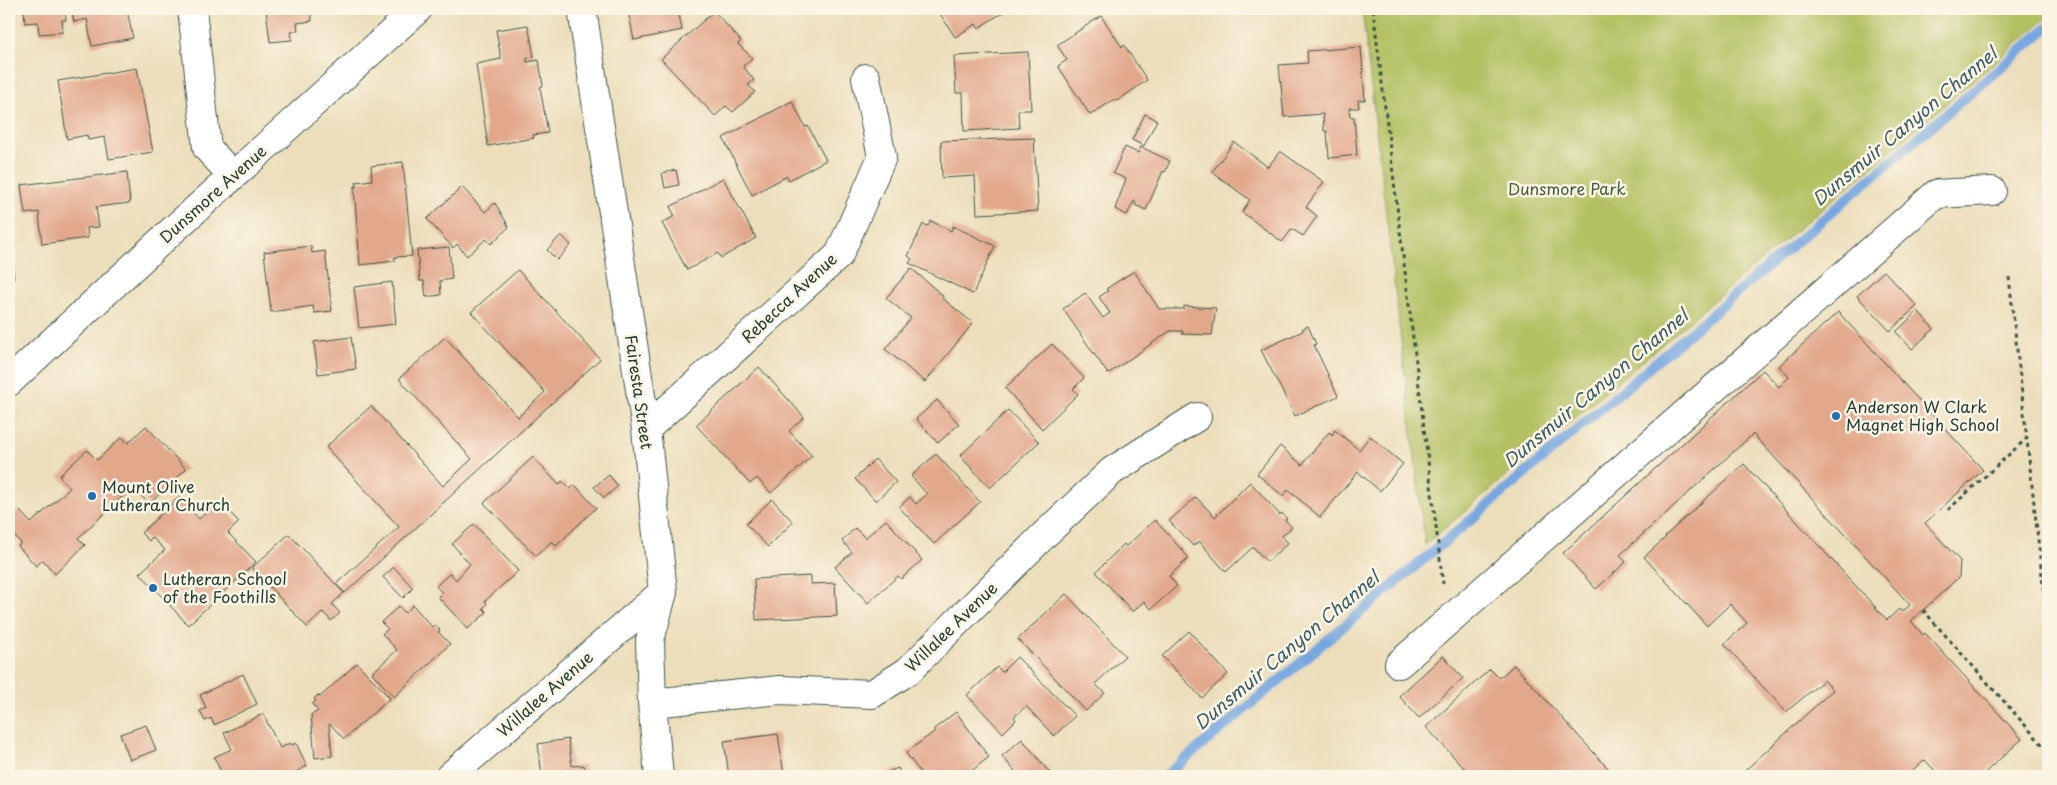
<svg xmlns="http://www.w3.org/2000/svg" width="2057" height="785" font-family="'Playpen Sans',sans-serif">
	<rect width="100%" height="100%" fill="#fcf5e5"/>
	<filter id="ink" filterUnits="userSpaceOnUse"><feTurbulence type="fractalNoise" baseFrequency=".02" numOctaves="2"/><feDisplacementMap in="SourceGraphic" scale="10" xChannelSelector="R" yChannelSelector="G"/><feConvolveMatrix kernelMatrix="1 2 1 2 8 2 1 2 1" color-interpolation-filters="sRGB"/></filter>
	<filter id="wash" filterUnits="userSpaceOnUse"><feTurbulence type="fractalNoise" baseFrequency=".0096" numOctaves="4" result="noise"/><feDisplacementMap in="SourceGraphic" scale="20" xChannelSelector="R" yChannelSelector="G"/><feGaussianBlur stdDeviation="1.12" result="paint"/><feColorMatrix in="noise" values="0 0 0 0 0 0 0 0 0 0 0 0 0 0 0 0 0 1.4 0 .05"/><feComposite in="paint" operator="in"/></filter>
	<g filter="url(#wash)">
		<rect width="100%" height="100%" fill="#ecdebb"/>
		<path fill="#b3c163" stroke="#697f4c" d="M1362 9H2048V17L1425 545Z"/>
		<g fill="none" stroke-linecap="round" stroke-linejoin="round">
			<path stroke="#77a7e1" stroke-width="10" d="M1165 776 1479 513 2048 27"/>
		</g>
		<g id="blocks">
			<path fill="#e2a88c" d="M24 9H65L66 20H62L63 32 39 34 38 22 25 23Z
				M71 9H120L121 11 127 10 133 38 92 46 87 19 74 22Z
				M266 9H311L312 21 297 23 298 31 291 32 292 40 270 42Z
				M628 9H678L682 30 634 40Z
				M937 9H1009L978 28 976 24 955 37Z
				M714 11 741 41 738 44 752 58 743 66 754 80 748 85 755 92 733 112 726 106 715 116 661 59Z
				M1101 16 1122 47 1124 45 1147 80 1117 101 1115 99 1090 115 1058 66 1067 60 1057 45Z
				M528 25 534 57 527 58V62L539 60 543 86 540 87 548 133 533 135 534 138 488 146 476 64 501 59 496 30Z
				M1361 47 1365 100H1358L1359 108H1349L1350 117H1354L1357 155 1329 158 1327 131H1324L1323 114 1284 117 1279 65 1308 63 1307 51Z
				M1028 52 1031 110H1018L1019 128 964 131 963 93H956L954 56Z
				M137 68 153 152 109 159 105 137 88 140 87 135 67 139 58 81Z
				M792 101 805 127 808 126 826 160 789 180 787 176 752 195 723 138Z
				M1145 114 1157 120 1144 146 1132 140Z
				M1034 138 1038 211 977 214 975 176 942 178 941 141Z
				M1234 142 1268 167 1280 151 1324 182 1306 207 1317 216 1303 236 1292 229 1282 242 1242 212 1250 200 1212 172Z
				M1125 147 1138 153 1141 147 1170 161 1165 172 1163 171 1146 210 1135 205 1136 202 1134 201 1127 215 1115 209 1126 179 1113 173Z
				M403 162 412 256 395 257V261L360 265 354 187 357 186 356 182 372 180 371 166Z
				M676 170 679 185 665 188 662 173Z
				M127 172 130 203 96 207 99 227 87 228 88 238 42 244 39 212 25 214 21 185Z
				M723 178 756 238 721 258 718 253 687 270 662 223 675 216 670 207Z
				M462 187 485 212 495 203 509 227 491 244 486 239 467 256 457 244 453 248 427 219Z
				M931 221 951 231 953 226 995 246 973 294 909 263 912 259 908 256 923 224 928 226Z
				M561 235 571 245 557 260 547 250Z
				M9 244 14 278H9Z
				M311 246 312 253 325 251 332 311 314 313 313 306 271 312 264 252Z
				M449 247 452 279 440 281 441 295 426 297 424 281H420L417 250Z
				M911 268 943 296 942 298 973 323 925 382 885 349 911 318 886 298Z
				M518 270 600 359 345 593 336 584 399 527 326 447 371 406 443 486 472 459 399 379 445 337 518 417 545 392 471 312Z
				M1134 271 1159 309H1184V306L1216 308 1212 335 1182 334 1183 331H1170L1108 374 1063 309 1085 293 1103 318 1110 313 1099 297 1108 291 1106 289Z
				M1884 271 1917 306 1890 331 1857 296Z
				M392 282 396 324 359 328 354 287Z
				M1918 311 1934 329 1912 349 1896 332Z
				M1838 312 1983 470 1925 523 1960 561 1959 577 1911 621 1923 635 1925 633 2022 739 1981 776H1940L1925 760 1907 776H1739L1833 690 1824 680 1786 712 1724 644 1747 623 1730 604 1707 626 1644 557 1666 537 1665 536 1744 464 1887 620 1899 609 1902 612 1910 605 1753 434 1620 555 1626 562 1596 589 1563 553 1763 370 1779 387 1789 377 1779 366Z
				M1308 326 1316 344 1314 345 1338 396 1295 416 1261 350 1303 331 1302 329Z
				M351 337 356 369 318 374 314 342Z
				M1052 344 1084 378 1073 389 1078 394 1042 429 1005 388Z
				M759 367 804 417 789 431 812 456 771 493 757 478 750 484 696 425Z
				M937 400 959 424 938 443 916 419Z
				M1008 410 1039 442 990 488 960 456Z
				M146 426 186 469 149 504 133 487 78 538 85 545 55 574 43 560 36 566 18 546 21 543 9 530V519L19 510 31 523 70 488 59 476 87 450 97 460 122 437 128 443Z
				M1335 430 1359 450 1370 436 1403 464 1380 491 1358 472 1320 517 1288 490 1283 496 1257 474 1280 446 1302 465 1329 432 1332 435Z
				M936 454 980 502 934 544 899 507 910 497 916 504 927 494 911 476Z
				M533 457 559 485 562 481 570 489 575 485 596 508 556 546 552 541 536 556 484 503Z
				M875 459 896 482 876 501 855 479Z
				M609 475 618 486 604 498 594 487Z
				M1250 482 1280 515 1282 513 1287 519 1285 520 1292 527 1282 536 1288 543 1267 562 1253 547 1226 572 1199 541 1193 546 1169 521 1196 497 1215 517Z
				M179 497 199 519 219 501 239 522 228 533 256 562 188 625 140 573 165 550 152 537 149 541 141 533Z
				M772 499 793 522 768 547 746 524Z
				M886 520 922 560 901 579 898 576 868 603 835 567 852 552 842 541 855 528 865 538Z
				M1155 520 1189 558 1169 576 1177 586 1151 609 1144 601 1133 612 1096 572 1124 544 1126 546Z
				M474 524 518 571 485 601 487 604 483 608 487 612 468 629 438 597 442 593 436 586 450 573 456 580 470 564 452 544Z
				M289 534 344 593 332 604 340 613 331 621 323 612 307 627 252 568Z
				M394 567 413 588 403 598 383 577Z
				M811 576V584L835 583 837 616 756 620 754 579Z
				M1066 594 1125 656 1095 684 1105 693 1086 711 1018 639Z
				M413 605 432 627 435 625 440 630 438 632 450 644 394 697 372 673 397 650 382 634 388 629 381 622 399 606 405 613Z
				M1189 631 1228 674 1202 698 1162 656Z
				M1443 656 1463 678 1419 718 1399 696Z
				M1017 657 1075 716 1054 736 1026 706 1014 717 1016 720 1003 733 967 695 997 667 1002 672Z
				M357 663 390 698 344 739 330 724 329 725 332 756 315 758 311 715 318 711 312 704 316 701 314 699 318 695 320 697Z
				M1514 665 1615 776H1458L1466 770 1426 727 1490 669 1499 678Z
				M243 674 257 704 214 725 211 718 205 721 200 711 206 708 200 695Z
				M956 712 989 757 965 776H923L906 753 935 731 934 729Z
				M263 714 280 748 290 743 292 745 296 743 307 766 292 774 293 776H223L214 757 232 749 224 733Z
				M146 725 156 750 130 760 120 734Z
				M778 734 784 776H729L724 741Z
				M568 739 572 766 584 765 586 776H542L538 744Z
				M1022 739 1051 774 1048 776H1019L1002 756Z
				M898 768 901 776H876Z"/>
		</g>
	</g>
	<g filter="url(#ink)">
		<use href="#blocks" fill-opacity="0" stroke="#3e5548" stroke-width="1"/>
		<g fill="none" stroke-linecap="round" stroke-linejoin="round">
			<defs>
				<path id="minor" d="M192 9 207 148 233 176
					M582 9 646 429 663 592 650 640 652 703 659 776
					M9 382 163 239 418 9
					M646 429 839 255 882 157 866 78
					M1399 664 1936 194 1992 191
					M652 703 780 690 872 694 908 671 1044 535 1112 471 1197 417
					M450 776 663 592"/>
			</defs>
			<use href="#minor" stroke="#3e5548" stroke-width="30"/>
			<path stroke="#3e5548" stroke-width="3" stroke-dasharray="4 4" stroke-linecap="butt" d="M1373 9 1443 584
				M2009 277 2048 630
				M1948 510 2026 439
				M1923 610 2048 751"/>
			<use href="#minor" stroke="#fff" stroke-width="28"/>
		</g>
	</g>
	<g fill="#1f6fb2" stroke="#fcf5e5" stroke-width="2">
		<circle cx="1836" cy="416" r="5"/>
		<circle cx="92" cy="496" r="5"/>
		<circle cx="153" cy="588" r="5"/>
	</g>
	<g text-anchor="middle" stroke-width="5" stroke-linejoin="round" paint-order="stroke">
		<g font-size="16" fill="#445e40" stroke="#fcf5e5">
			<text x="1567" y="195">Dunsmore Park</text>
		</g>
		<g font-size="16" fill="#1f3d34" stroke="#fcf5e5">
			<text transform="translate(213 194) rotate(-42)" y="6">Dunsmore Avenue</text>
			<text transform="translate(789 298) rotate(-43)" y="6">Rebecca Avenue</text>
			<text transform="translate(639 392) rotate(82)" y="6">Fairesta Street</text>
			<text transform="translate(951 627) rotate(-44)" y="6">Willalee Avenue</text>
			<text transform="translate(545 694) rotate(-41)" y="6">Willalee Avenue</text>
		</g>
		<g font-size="16" fill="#1f3d34" stroke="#fcf5e5" text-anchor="start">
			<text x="1846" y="413">Anderson W Clark<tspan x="1846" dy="18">Magnet High School</tspan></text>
			<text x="102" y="493">Mount Olive<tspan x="102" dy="18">Lutheran Church</tspan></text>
			<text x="163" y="585">Lutheran School<tspan x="163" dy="18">of the Foothills</tspan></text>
		</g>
		<g font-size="18" font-style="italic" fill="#395d68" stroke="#fcf5e5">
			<text transform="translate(1905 127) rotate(-40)" y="6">Dunsmuir Canyon Channel</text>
			<text transform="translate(1596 389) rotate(-40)" y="6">Dunsmuir Canyon Channel</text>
			<text transform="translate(1287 651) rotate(-40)" y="6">Dunsmuir Canyon Channel</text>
		</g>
	</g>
	<rect width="2057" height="785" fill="none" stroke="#fcf5e5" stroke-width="30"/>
</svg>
